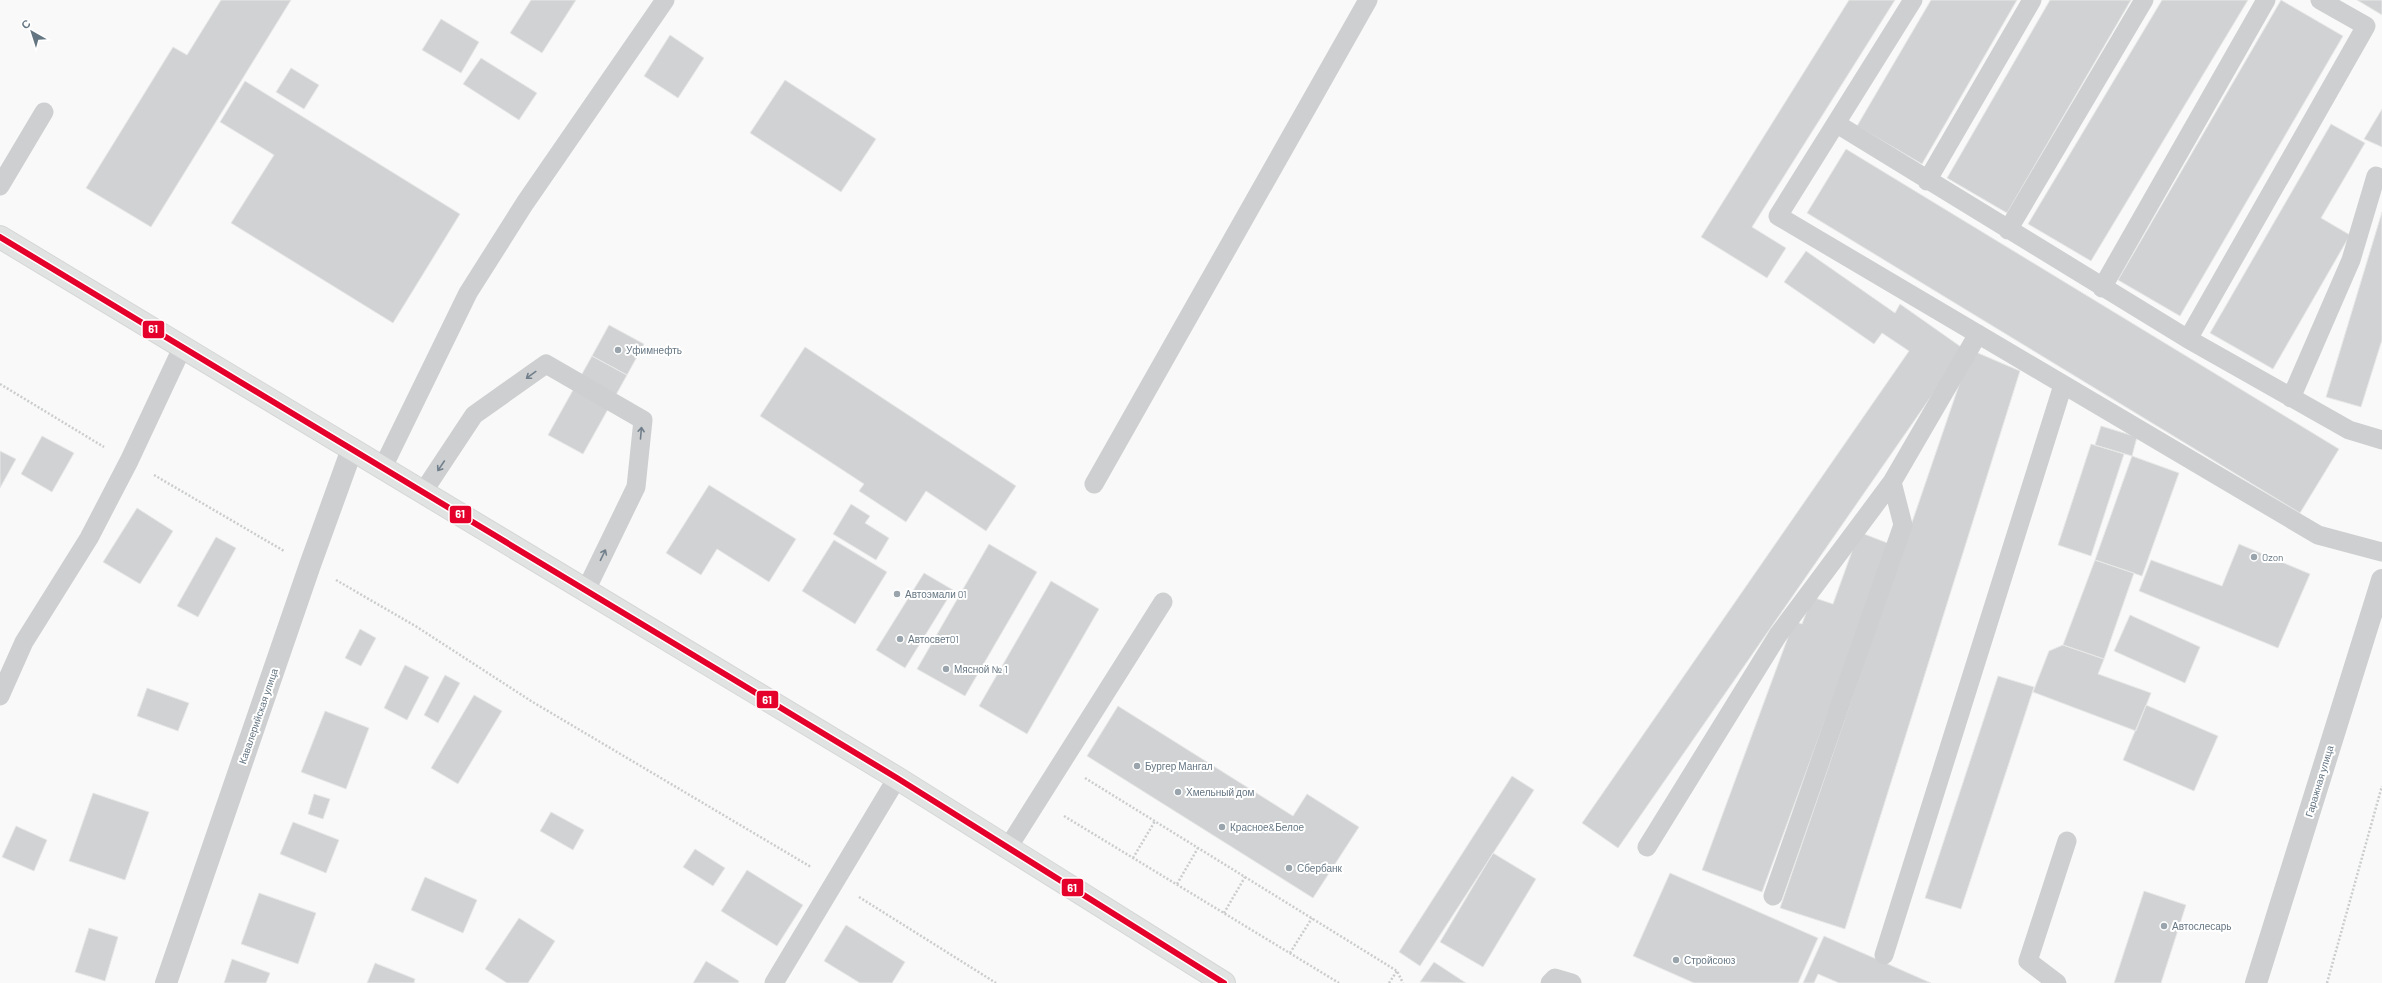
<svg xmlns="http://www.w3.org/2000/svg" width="2382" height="983" font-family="Barlow,sans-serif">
	<rect width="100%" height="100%" fill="#f9f9f9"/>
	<path fill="#d0d2d3" stroke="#e8e8e8" d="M221 0H291L151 227 86 188 173 47 187 55Z
		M531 0H576L542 53 510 33Z
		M1849 0H1895L1752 227 1786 248 1767 278 1701 237Z
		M1931 0H2017L1922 164 1857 126Z
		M2050 0H2131L2007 213 1947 178Z
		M2162 0H2248L2091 261 2028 224Z
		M2281 0 2343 36 2180 316 2118 280Z
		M2357 0H2382V15Z
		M441 19 479 42 461 73 422 50Z
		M670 35 704 58 678 98 644 76Z
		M481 58 537 93 519 120 463 84Z
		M291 68 319 85 304 109 276 92Z
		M785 80 876 139 841 192 750 133Z
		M245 81 460 214 393 323 231 223 274 155 220 122Z
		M2382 109V147L2364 139Z
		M2331 124 2365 143 2321 218 2350 235 2273 369 2210 333Z
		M1846 149 2339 449 2300 513 1807 213Z
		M2382 212V340L2361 407 2326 397Z
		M1806 251 1895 313 1900 304 1964 349 1618 848 1582 823 1909 351 1882 333 1874 344 1784 282Z
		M609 325 644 344 627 375 592 356Z
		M805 347 1016 486 986 531 926 491 906 522 859 491 864 484 760 416Z
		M1971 350 2020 371 1845 929 1780 908Z
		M592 356 627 375 583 454 548 435Z
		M2101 426 2137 437 2132 456 2095 445Z
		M42 436 74 453 52 492 21 474Z
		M2091 444 2124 454 2091 556 2058 545Z
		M0 451 16 459 0 488Z
		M2132 456 2179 473 2142 576 2095 560Z
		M709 485 796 539 769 582 717 549 701 575 666 553Z
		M851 504 870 516 865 523 889 538 876 560 833 534Z
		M137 508 173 531 140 584 103 562Z
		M1859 532 1890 544 1762 892 1702 870 1794 621 1802 624 1812 597 1833 604Z
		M216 537 236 548 198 617 177 606Z
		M834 540 887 572 855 624 802 591Z
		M989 544 1037 572 965 696 917 669Z
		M2239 544 2310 574 2278 648 2139 591 2151 560 2222 586Z
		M2095 560 2134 573 2104 659 2063 645Z
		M924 573 953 590 905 668 876 650Z
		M1051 581 1099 609 1027 734 979 706Z
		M2130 615 2200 647 2185 683 2114 651Z
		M360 629 376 638 361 666 345 658Z
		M2063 645 2104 659 2098 674 2151 693 2136 731 2033 692 2049 651Z
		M405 665 429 677 407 720 384 708Z
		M445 675 460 683 438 723 424 715Z
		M1998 676 2034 687 1961 909 1925 898Z
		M147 688 189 703 178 731 137 716Z
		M474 695 502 711 458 784 431 768Z
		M2146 705 2218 736 2194 791 2123 760Z
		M1118 706 1293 816 1307 794 1359 827 1313 898 1087 756Z
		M325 711 369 728 346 789 301 772Z
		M1512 776 1534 790 1420 966 1399 952Z
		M93 793 149 812 125 880 69 861Z
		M314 794 330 799 323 819 308 814Z
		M551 812 584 830 573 850 540 831Z
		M293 822 339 840 326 873 280 854Z
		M16 826 47 840 34 871 2 857Z
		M695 849 725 868 713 886 683 867Z
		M1493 853 1536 879 1483 967 1440 942Z
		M747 870 803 905 777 946 721 911Z
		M1670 873 1818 938 1798 983H1694L1633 956Z
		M425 877 477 900 463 933 411 910Z
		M2144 891 2186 905 2161 983H2114Z
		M259 893 316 913 298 964 241 944Z
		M519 918 555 941 528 983H507L485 969Z
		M846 925 905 962 892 983H860L824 961Z
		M89 928 118 937 105 981 75 972Z
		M1824 936 1931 983H1839L1818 974 1814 983H1803Z
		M232 959 270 973 266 983H224Z
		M706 961 739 981 738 983H693Z
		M1434 962 1466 983 1420 982Z
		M375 963 415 979 414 983H367Z"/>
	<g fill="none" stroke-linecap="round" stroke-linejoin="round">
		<defs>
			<path id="secondary" d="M0 237 897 778 1224 983"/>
		</defs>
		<use href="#secondary" stroke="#d5d6d7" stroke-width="24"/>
		<path stroke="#cbcccd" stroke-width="2.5" stroke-dasharray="2 2" stroke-linecap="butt" d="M0 384 104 447
			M154 475 284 551
			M336 580 417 627 531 701 811 867
			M1085 778 1397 971 1403 983
			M1064 816 1339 983
			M1133 858 1155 821
			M1177 884 1198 848
			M859 897 996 983
			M1224 913 1245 877
			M1290 953 1312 918
			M1389 983 1397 971
			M2327 983 2382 786"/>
		<path stroke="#cecfd0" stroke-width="19" d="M1913 0 1778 216 2318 535 2382 552
			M1837 124 2188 339 2349 430 2382 440
			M1927 181 2032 0
			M0 186 44 112
			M2008 230 2144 0
			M2102 288 2266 0
			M2188 339 2366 26 2320 0
			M2291 398 2351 260 2376 176
			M383 467 468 293 525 203 665 0
			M1094 484 1368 0
			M423 492 474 415 546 364 643 420 636 487 586 590
			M0 696 24 642 89 538 129 461 183 346
			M1009 846 1163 602
			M1647 847 1778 635 1892 482 1978 334
			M1773 896 1903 525 1892 482
			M1884 955 2063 385
			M774 983 897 778
			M1550 983 1555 978 1572 983
			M2057 983 2028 961 2067 841"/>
		<path stroke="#cecfd0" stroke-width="22" d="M166 983 310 565 352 449
			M2256 983 2382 580"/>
		<use href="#secondary" stroke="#e1e2e2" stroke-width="22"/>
		<defs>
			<path id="bus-1" d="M0 237 897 778 1224 983"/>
		</defs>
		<use href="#bus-1" stroke="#fff" stroke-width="9"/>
		<use href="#bus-1" stroke="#e4002b" stroke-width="6"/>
	</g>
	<defs><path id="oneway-shaft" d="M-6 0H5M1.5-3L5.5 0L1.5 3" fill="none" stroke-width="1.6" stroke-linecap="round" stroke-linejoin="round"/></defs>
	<g stroke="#707f8b">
		<use href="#oneway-shaft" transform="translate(531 375) rotate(144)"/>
		<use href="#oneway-shaft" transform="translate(641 433) rotate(-85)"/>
		<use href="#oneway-shaft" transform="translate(441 466) rotate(124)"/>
		<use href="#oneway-shaft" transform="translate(603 555) rotate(-64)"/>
	</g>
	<g fill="#99a4ac" stroke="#fff" stroke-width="1.5">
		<circle cx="618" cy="350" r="4"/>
		<circle cx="2254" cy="557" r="4"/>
		<circle cx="897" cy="594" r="4"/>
		<circle cx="900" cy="639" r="4"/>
		<circle cx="946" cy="669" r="4"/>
		<circle cx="1137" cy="766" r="4"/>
		<circle cx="1178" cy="792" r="4"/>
		<circle cx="1222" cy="827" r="4"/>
		<circle cx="1289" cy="868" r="4"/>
		<circle cx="2164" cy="926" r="4"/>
		<circle cx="1676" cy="960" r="4"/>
	</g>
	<g text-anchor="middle" stroke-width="4" stroke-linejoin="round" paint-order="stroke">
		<g font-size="10" fill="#657683" stroke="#fff" text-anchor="start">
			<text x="626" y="354">Уфимнефть</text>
			<text x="2262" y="561">Ozon</text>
			<text x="905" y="598">Автоэмали 01</text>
			<text x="908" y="643">Автосвет01</text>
			<text x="954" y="673">Мясной № 1</text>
			<text x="1145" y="770">Бургер Мангал</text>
			<text x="1186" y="796">Хмельный дом</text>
			<text x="1230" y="831">Красное&amp;Белое</text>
			<text x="1297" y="872">Сбербанк</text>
			<text x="2172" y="930">Автослесарь</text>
			<text x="1684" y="964">Стройсоюз</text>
		</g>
		<g font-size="10" fill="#657683" stroke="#fff">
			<text transform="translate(258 716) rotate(-71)" y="4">Кавалерийская улица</text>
			<text transform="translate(2319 781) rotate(-73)" y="4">Гаражная улица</text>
		</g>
	</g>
	<g stroke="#fff" stroke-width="1.5">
		<rect x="142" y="320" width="23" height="19" rx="4" fill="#e4002b"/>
		<rect x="449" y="505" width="23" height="19" rx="4" fill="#e4002b"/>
		<rect x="756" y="690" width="23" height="19" rx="4" fill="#e4002b"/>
		<rect x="1061" y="878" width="23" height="19" rx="4" fill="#e4002b"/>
	</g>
	<g font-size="11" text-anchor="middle" font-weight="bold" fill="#fff">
		<text x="153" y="333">61</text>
		<text x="460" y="518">61</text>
		<text x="767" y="704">61</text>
		<text x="1072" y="892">61</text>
	</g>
	<g transform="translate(32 32) rotate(321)" stroke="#ffffff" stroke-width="3" paint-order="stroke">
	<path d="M0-3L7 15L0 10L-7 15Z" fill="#657683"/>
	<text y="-6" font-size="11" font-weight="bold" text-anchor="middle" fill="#657683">С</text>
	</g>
</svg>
